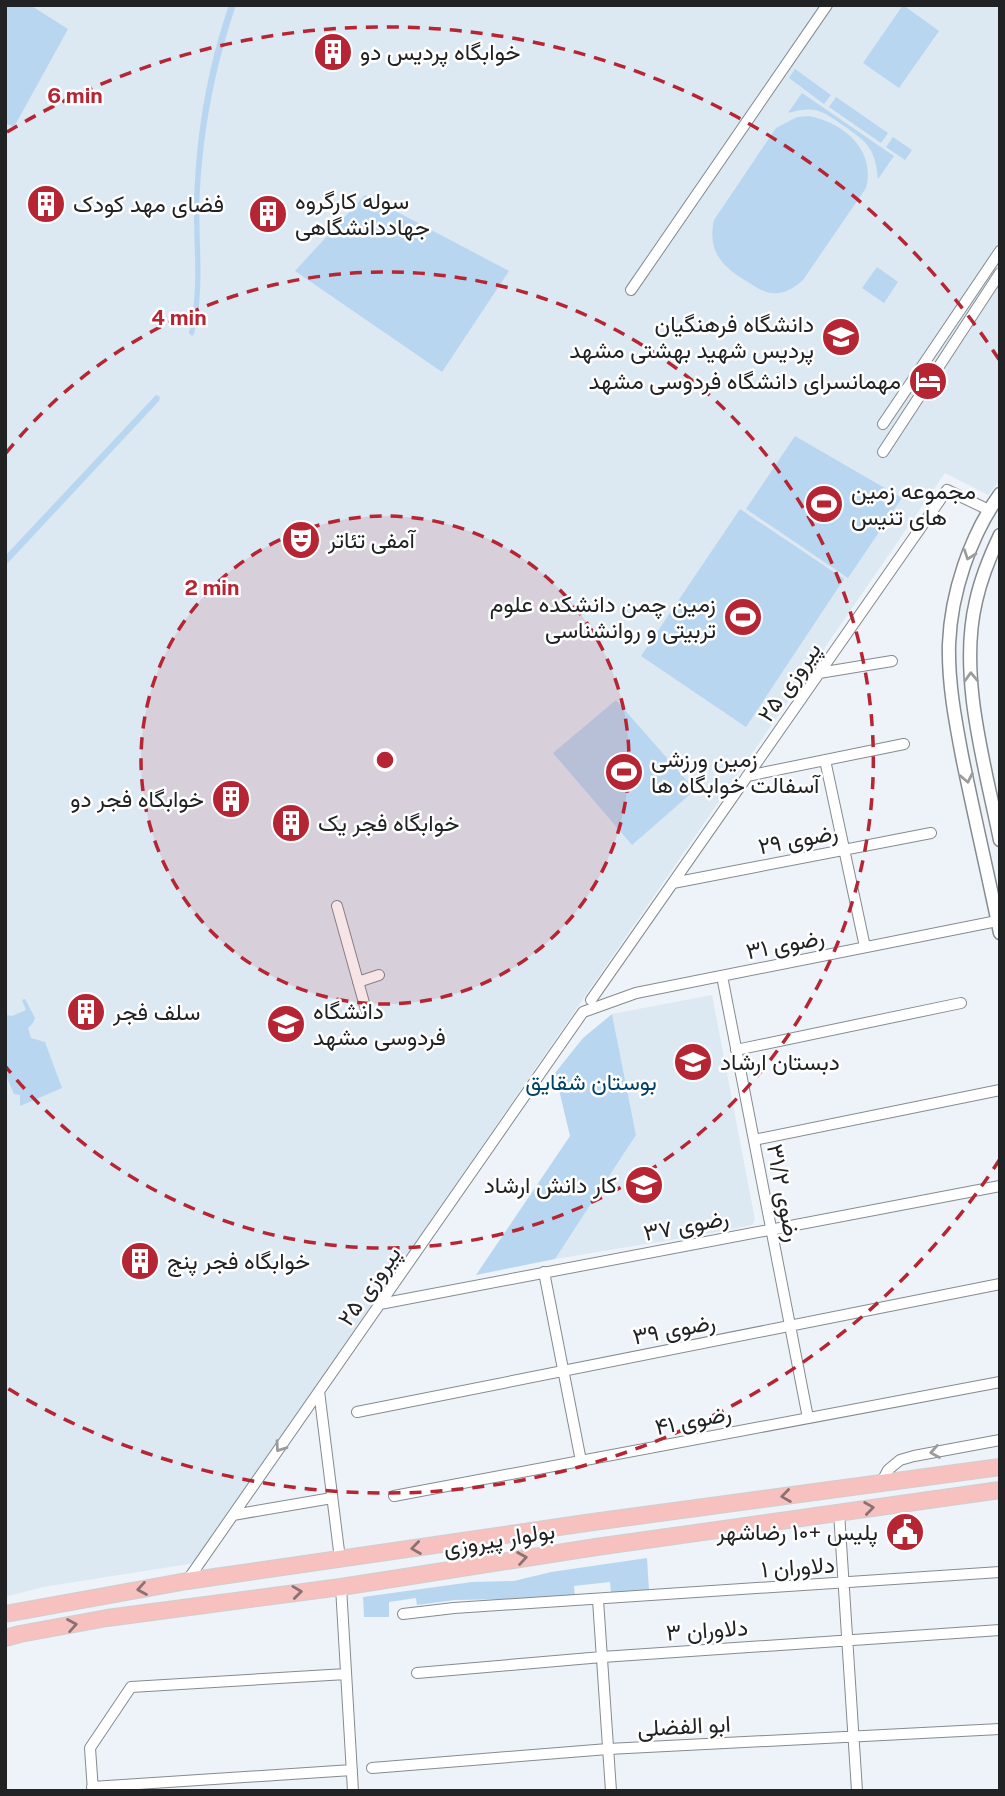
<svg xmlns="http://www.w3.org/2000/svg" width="1005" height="1796" font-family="'Public Sans',Vazirmatn,sans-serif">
	<rect width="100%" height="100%" fill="#edf3f8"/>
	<path fill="#dce8f2" d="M5 5H1000V480L988 495 945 473 195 1563 43 1587 5 1597Z
		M712 995 755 1220 752 1225 694 1236 555 1259 636 1135 612 1014Z"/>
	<path fill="#b9d6f0" d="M5 5H30L68 29 14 127 5 123Z
		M229 5H236C215 68 204 124 200 189 197 238 206 287 194 334L192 336 189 333C199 292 194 252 194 210 195 141 206 71 229 5Z
		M903 5 939 31 899 88 863 63Z
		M795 69 831 95 824 104 789 78Z
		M802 93 894 156 878 179C875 148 868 143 844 126 822 111 816 105 788 113Z
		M836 97 888 133 881 143 829 107Z
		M809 116C844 123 876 150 866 188L803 280C796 286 788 292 779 293 767 295 757 288 748 282 722 267 707 251 714 220L776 128 797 117Z
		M893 137 912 150 905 160 886 147Z
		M365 195 509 271 442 372 295 271Z
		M877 267 898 282 884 303 862 288Z
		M156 395 160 397 159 401 5 566V556Z
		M795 436 902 498 848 578 746 509Z
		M740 509 844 579 746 727 641 656Z
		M616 700 695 790 632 845 553 753Z
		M25 999 35 1018 33 1023 28 1028 31 1038 45 1042 62 1088 20 1106V1095L14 1094 5 1073V1015L12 1016 26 1010 22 1000Z
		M612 1014 636 1135 555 1259 476 1275 570 1136 555 1073 583 1038Z
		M647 1558 649 1590 611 1593 610 1582 574 1586 575 1598 455 1600 417 1605 416 1598 389 1602V1617H364L363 1597 472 1582 514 1581 551 1572Z"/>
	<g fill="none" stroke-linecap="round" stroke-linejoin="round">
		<defs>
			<path id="minor" d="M631 290 827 5
				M883 424 1000 251
				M883 452 1000 273
				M819 673 892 661
				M825 760 865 947
				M747 776 904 744
				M673 883 931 833
				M337 906 366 1010
				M722 976 808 1418
				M358 982 379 975
				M591 1000 947 490 989 510
				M736 1050 961 1003
				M754 1140 1000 1090
				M544 1272 581 1461
				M380 1304 1000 1186
				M319 1391 340 1559
				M357 1412 1000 1284
				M881 1483 888 1470 900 1460 914 1456 1000 1440
				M394 1496 1000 1382
				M839 1512 857 1791
				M233 1515 332 1498
				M187 1581 583 1012 636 993 997 921
				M341 1587 353 1791
				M598 1600 611 1791
				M403 1614 454 1608 1000 1572
				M417 1673 602 1657 1000 1630
				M372 1768 608 1749 1000 1729
				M92 1787 352 1770
				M93 1791 90 1748 131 1687 346 1674"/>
			<path id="tertiary" d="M1000 494C970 536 951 593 949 644 948 682 955 719 962 756 974 815 988 874 1000 933
				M1000 535C990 556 981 578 976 601 958 676 985 765 1000 840"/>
			<path id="primary" d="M5 1614 187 1581 593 1522 1000 1467
				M5 1638 20 1634 107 1618 341 1587 596 1547 1000 1490"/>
		</defs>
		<use href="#minor" stroke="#858b8f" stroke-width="12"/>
		<use href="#tertiary" stroke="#858b8f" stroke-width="15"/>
		<use href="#primary" stroke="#cececf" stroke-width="18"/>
		<use href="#minor" stroke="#fff" stroke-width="10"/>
		<use href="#tertiary" stroke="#fff" stroke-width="12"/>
		<use href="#primary" stroke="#f6c1bf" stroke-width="16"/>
	</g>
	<defs><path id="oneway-chevron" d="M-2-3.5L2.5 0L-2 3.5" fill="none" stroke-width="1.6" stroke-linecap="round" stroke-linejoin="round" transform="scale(1.75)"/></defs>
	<g stroke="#9b9c9c">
		<use href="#oneway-chevron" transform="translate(969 555) rotate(110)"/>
		<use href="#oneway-chevron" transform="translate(971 677) rotate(-92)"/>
		<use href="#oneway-chevron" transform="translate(967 778) rotate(79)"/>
		<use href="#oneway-chevron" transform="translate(280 1447) rotate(125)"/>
		<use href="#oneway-chevron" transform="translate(935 1452) rotate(170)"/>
	</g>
	<g stroke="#8b7272">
		<use href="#oneway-chevron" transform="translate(786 1496) rotate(172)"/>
		<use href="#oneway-chevron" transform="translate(869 1508) rotate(-8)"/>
		<use href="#oneway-chevron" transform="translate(416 1548) rotate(172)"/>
		<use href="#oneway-chevron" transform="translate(522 1558) rotate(-9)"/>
		<use href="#oneway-chevron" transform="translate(142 1589) rotate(170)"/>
		<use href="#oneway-chevron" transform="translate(297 1592) rotate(-7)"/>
		<use href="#oneway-chevron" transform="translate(72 1625) rotate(-10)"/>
	</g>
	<circle cx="385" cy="760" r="244" fill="#b62533" fill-opacity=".12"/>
	<g fill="none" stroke="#b62533" stroke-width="3.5" stroke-dasharray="12 9">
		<circle cx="385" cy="760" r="244"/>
		<path d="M6 453A488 488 0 1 1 6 1067"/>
		<path d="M1000 1159A733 733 0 0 1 7 1388M7 132A733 733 0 0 1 1000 361"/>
	</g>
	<defs>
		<symbol id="building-disc" viewBox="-11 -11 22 22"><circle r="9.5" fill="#b62533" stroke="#fff"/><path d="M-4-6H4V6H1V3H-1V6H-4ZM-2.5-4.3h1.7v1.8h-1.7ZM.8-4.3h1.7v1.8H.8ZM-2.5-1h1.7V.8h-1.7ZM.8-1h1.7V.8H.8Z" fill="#fff"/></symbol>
		<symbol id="university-disc" viewBox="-11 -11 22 22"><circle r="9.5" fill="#b62533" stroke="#fff"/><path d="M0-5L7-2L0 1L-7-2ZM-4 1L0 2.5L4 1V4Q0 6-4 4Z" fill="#fff"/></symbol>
		<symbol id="hotel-disc" viewBox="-11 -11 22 22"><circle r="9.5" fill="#b62533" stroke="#fff"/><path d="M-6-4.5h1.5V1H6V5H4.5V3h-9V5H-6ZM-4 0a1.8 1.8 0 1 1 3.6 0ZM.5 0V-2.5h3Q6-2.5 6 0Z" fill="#fff"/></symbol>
		<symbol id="stadium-disc" viewBox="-11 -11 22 22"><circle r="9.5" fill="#b62533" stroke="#fff"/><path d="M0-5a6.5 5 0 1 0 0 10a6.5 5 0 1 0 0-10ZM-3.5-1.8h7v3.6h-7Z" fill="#fff"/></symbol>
		<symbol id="theatre-disc" viewBox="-11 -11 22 22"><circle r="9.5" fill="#b62533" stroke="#fff"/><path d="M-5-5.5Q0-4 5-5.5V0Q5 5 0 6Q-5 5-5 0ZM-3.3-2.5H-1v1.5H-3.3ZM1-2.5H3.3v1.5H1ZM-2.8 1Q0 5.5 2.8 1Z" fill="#fff"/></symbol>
		<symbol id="school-disc" viewBox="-11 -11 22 22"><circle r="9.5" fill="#b62533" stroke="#fff"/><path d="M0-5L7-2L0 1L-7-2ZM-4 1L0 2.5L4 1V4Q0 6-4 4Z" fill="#fff"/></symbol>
		<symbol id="civic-disc" viewBox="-11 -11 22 22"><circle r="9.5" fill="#b62533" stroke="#fff"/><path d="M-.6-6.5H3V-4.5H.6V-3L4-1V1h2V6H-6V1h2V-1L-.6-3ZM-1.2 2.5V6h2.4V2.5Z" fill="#fff"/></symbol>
	</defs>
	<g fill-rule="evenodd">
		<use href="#building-disc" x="311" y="30" width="44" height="44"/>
		<use href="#building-disc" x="24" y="182" width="44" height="44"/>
		<use href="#building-disc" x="246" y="192" width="44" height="44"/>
		<use href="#university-disc" x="819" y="315" width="44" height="44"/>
		<use href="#hotel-disc" x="906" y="359" width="44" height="44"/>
		<use href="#stadium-disc" x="802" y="482" width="44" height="44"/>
		<use href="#theatre-disc" x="279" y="518" width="44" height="44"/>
		<use href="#stadium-disc" x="721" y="595" width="44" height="44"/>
		<use href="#stadium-disc" x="602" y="750" width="44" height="44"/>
		<use href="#building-disc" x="209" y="777" width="44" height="44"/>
		<use href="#building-disc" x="269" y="801" width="44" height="44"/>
		<use href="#building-disc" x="64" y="990" width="44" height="44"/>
		<use href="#university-disc" x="264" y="1002" width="44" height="44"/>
		<use href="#school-disc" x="671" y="1040" width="44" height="44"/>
		<use href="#school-disc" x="622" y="1163" width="44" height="44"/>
		<use href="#building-disc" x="118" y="1239" width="44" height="44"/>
		<use href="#civic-disc" x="883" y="1510" width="44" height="44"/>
	</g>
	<g text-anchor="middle" stroke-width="5" stroke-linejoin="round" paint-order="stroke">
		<g font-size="23" fill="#202224" stroke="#fff" text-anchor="start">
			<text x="360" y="60">خوابگاه پردیس دو</text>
			<text x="295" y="209">سوله کارگروه<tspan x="295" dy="26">جهاددانشگاهی</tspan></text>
			<text x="73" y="212">فضای مهد کودک</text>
			<text x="814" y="332" text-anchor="end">دانشگاه فرهنگیان<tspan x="814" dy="26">پردیس شهید بهشتی مشهد</tspan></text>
			<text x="901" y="389" text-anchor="end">مهمانسرای دانشگاه فردوسی مشهد</text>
			<text x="851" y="499">مجموعه زمین<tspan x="851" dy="26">های تنیس</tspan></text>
			<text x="328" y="548">آمفی تئاتر</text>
			<text x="716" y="612" text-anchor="end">زمین چمن دانشکده علوم<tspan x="716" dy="26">تربیتی و روانشناسی</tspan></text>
			<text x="651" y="767">زمین ورزشی<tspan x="651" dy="26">آسفالت خوابگاه ها</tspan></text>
			<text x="204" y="807" text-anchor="end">خوابگاه فجر دو</text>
			<text x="318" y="831">خوابگاه فجر یک</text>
			<text x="313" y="1019">دانشگاه<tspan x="313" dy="26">فردوسی مشهد</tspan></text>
			<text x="113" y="1020">سلف فجر</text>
			<text x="720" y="1070">دبستان ارشاد</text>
			<text x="617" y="1193" text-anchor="end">کار دانش ارشاد</text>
			<text x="167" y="1269">خوابگاه فجر پنج</text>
			<text x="878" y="1540" text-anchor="end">پلیس +۱۰ رضاشهر</text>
		</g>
		<g font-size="23" fill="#202224" stroke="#fff">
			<text transform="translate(789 682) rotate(-55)" y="8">پیروزی ۲۵</text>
			<text transform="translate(798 839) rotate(-11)" y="8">رضوی ۲۹</text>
			<text transform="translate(785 944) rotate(-11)" y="8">رضوی ۳۱</text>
			<text transform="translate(784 1193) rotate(79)" y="8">رضوی ۳۱/۲</text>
			<text transform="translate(686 1225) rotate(-11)" y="8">رضوی ۳۷</text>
			<text transform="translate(369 1286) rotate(-55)" y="8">پیروزی ۲۵</text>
			<text transform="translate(674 1329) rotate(-11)" y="8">رضوی ۳۹</text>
			<text transform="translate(693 1420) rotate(-11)" y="8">رضوی ۴۱</text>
			<text transform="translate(499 1539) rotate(-9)" y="8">بولوار پیروزی</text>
			<text transform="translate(798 1567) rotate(-4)" y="8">دلاوران ۱</text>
			<text transform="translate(707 1630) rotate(-4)" y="8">دلاوران ۳</text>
			<text transform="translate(684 1726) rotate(-3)" y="8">ابو الفضلی</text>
		</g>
		<g font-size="23" fill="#02426a" stroke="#fff">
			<text x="591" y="1090">بوستان شقایق</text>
		</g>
	</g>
	<circle cx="385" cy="760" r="10" fill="#b62533" stroke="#fff" stroke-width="3.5"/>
	<g font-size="21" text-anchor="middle" font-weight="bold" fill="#b62533" stroke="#fff" stroke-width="5" stroke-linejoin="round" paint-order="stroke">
		<text x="75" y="103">6 min</text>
		<text x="179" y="325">4 min</text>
		<text x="212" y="595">2 min</text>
	</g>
	<rect width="1005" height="1796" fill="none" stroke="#202224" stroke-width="14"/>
</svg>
